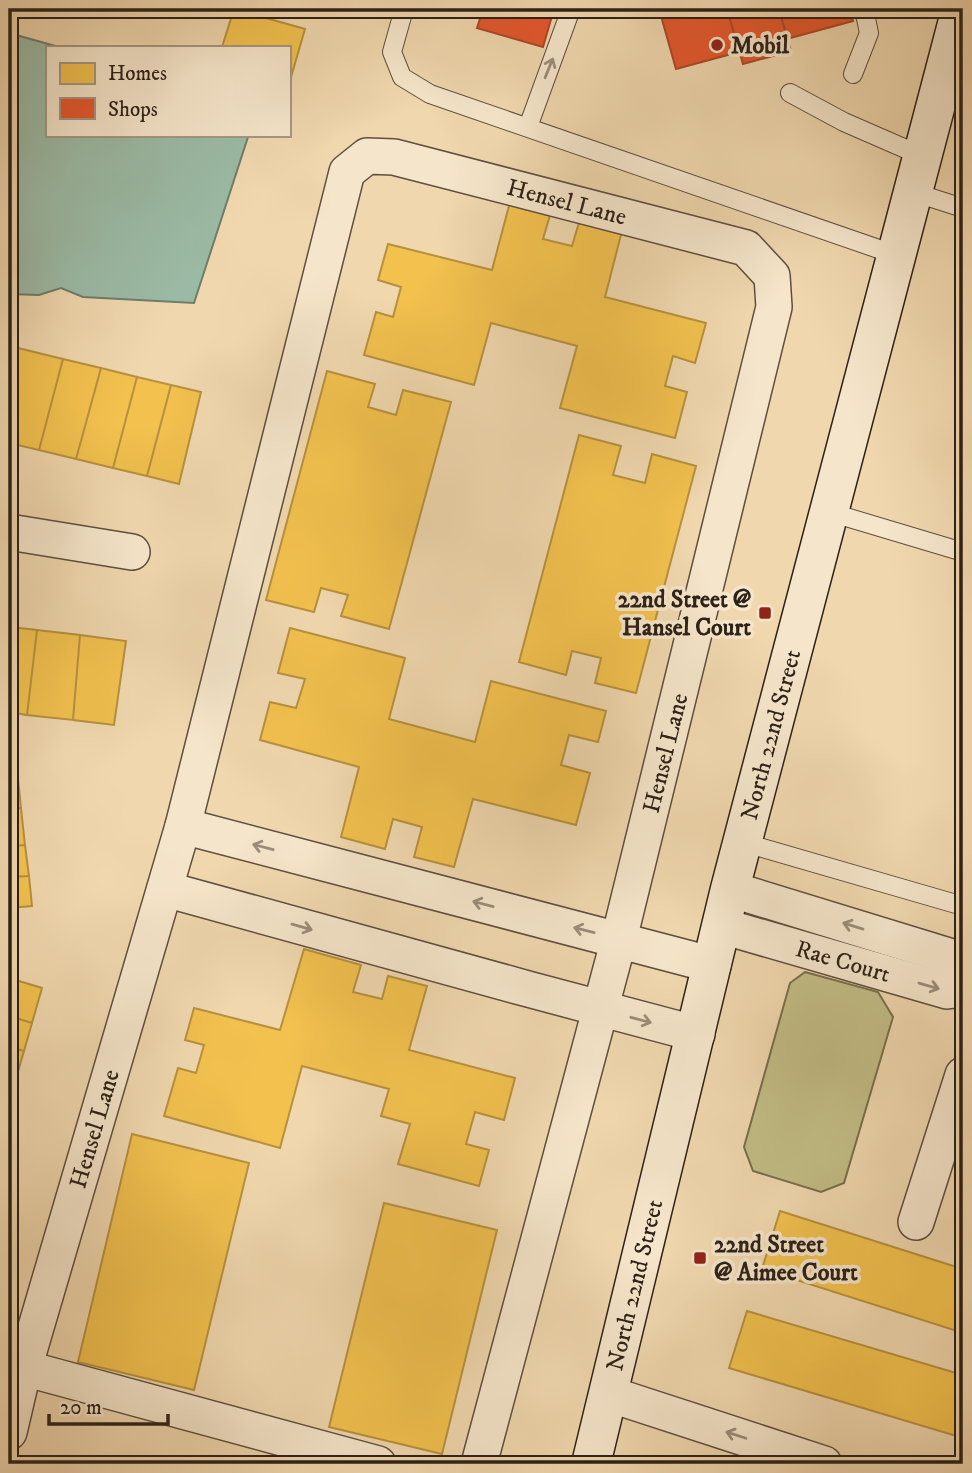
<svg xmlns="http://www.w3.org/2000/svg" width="972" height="1473" font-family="'IM FELL DW Pica',serif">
	<rect width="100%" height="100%" fill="#f0d7ae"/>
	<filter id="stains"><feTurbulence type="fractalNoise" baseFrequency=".00286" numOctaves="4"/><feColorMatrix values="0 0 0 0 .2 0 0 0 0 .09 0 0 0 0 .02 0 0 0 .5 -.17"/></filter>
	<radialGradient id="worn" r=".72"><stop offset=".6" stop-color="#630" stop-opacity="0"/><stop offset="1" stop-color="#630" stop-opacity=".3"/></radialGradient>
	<path fill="#c2bc85" stroke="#776e4e" stroke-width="2" d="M805 972 878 992 893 1017 844 1183 821 1192 753 1171 744 1147 790 983Z"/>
	<path fill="#9bbaa5" stroke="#6f7d6d" stroke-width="2" d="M9 33 59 47H47V135H246L248 137 194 303 83 297 61 288 39 295 9 294Z"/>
	<path fill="#f2c14e" stroke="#b7913e" stroke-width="2" d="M234 9 305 29 289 84V47H222Z
		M510 202 551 212 543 239 572 246 581 216 623 227 605 297 706 323 695 363 673 356 665 386 687 392 675 438 560 408 577 346 491 323 474 385 364 355 376 312 393 317 401 287 378 280 388 244 492 270Z
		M14 347 63 359 39 450 9 443V371Z
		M63 359 101 368 76 459 39 450Z
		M101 368 137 377 113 468 76 459Z
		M327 371 375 384 368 407 396 415 403 390 451 402 389 629 341 616 348 595 321 588 314 612 266 600Z
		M137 377 171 385 147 476 113 468Z
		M171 385 201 392 179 484 147 476Z
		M579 435 621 446 613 475 645 483 652 454 696 466 636 693 595 683 601 658 572 651 566 675 519 662Z
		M10 627 37 630 27 715 9 712Z
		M290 628 405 658 389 719 475 742 491 681 606 711 598 742 569 735 561 765 590 773 576 825 473 799 454 867 414 857 422 827 393 819 385 849 341 837 359 767 260 740 270 702 296 708 305 679 278 673Z
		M37 630 80 635 73 720 27 715Z
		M80 635 126 641 114 725 73 720Z
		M17 769 21 808 9 809V770Z
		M21 808 25 845 9 846V809Z
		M25 845 29 876 9 877V846Z
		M29 876 32 906 9 908V877Z
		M304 949 361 965 353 992 382 999 388 976 427 986 409 1050 515 1078 504 1120 475 1112 466 1144 489 1150 479 1186 398 1164 410 1124 381 1116 389 1089 302 1066 280 1148 164 1116 178 1068 196 1073 204 1045 185 1040 194 1008 280 1030Z
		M9 978 42 988 32 1023 9 1016Z
		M9 1016 32 1023 24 1051 9 1047Z
		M9 1047 24 1051 14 1085 9 1084Z
		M132 1134 249 1163 194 1390 78 1362Z
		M384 1203 497 1230 442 1454 329 1427Z
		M780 1211 963 1269V1333L762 1269Z
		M747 1311 963 1375V1438L729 1368Z"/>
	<path fill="#e4572e" stroke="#ad4727" stroke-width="2" d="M483 9H554L543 47 477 28Z
		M659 9H850L853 21 676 69Z
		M727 9H779L791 51 743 64Z"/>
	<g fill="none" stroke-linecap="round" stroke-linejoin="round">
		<defs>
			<path id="lane" d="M404 9 392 52 402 77 430 94 896 255
				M853 74 869 33 864 9
				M790 93 844 122 922 156
				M528 127 571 9
				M913 192 963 208
				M829 512 963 552
				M742 842 963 906"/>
			<g id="street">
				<path d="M9 532 132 552"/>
				<path d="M183 826 713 965"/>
				<path d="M165 889 528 989 697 1034"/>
				<path d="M730 889 955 958 963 964"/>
				<path id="s1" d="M722 926 947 991 963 989"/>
				<path d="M916 1222 963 1075"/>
				<path d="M24 1368 378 1464"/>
				<path d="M609 1394 824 1464"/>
				<path id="s2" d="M9 1432 24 1368 183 826 347 172 367 156 394 157 746 248 772 276 774 307 619 939 479 1464"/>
			</g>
			<g id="secondary">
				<path id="s3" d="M591 1464 730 889 961 9"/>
			</g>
		</defs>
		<use href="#lane" stroke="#5d4e3e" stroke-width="20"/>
		<use href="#street" stroke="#5d4e3e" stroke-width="38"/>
		<use href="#secondary" stroke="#2c2118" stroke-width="41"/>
		<use href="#lane" stroke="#f5e5ca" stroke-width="18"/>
		<use href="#street" stroke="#f5e5ca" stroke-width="35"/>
		<use href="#secondary" stroke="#f5e5ca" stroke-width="38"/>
	</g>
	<defs><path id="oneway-shaft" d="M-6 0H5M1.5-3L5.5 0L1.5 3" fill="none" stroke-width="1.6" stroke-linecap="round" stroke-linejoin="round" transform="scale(1.75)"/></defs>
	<g stroke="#9b8d7a">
		<use href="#oneway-shaft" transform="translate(549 68) rotate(-68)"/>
		<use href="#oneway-shaft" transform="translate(263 847) rotate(-165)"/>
		<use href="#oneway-shaft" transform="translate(483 904) rotate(-165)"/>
		<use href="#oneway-shaft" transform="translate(853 926) rotate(-163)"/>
		<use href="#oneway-shaft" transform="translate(302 927) rotate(16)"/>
		<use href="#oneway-shaft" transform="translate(584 930) rotate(-166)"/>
		<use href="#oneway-shaft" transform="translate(929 986) rotate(16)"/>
		<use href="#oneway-shaft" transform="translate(641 1020) rotate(15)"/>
		<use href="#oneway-shaft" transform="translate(736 1435) rotate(-162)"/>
	</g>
	<g fill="#8f2418" stroke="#f5e5ca" stroke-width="2.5">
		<circle cx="717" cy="45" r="7"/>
		<rect x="758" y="606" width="14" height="14" rx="3.5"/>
		<rect x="693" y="1251" width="14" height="14" rx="3.5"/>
	</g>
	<g text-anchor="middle" stroke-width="7" stroke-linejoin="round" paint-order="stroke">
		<g font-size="24" font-weight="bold" fill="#2c2118" stroke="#f5e5ca" text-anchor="start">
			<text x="731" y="53">Mobil</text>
			<text x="751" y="607" text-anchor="end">22nd Street @<tspan x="751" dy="28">Hansel Court</tspan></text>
			<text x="714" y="1252">22nd Street<tspan x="714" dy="28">@ Aimee Court</tspan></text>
		</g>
		<g font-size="24" fill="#2c2118" stroke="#f5e5ca">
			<text dy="8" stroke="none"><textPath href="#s2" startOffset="1536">Hensel Lane</textPath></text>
			<text dy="8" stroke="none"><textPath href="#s3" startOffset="751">North 22nd Street</textPath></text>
			<text transform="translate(665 753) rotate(-76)" y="8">Hensel Lane</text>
			<text dy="8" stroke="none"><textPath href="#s1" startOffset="126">Rae Court</textPath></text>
			<text dy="8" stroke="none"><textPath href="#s2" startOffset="315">Hensel Lane</textPath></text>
			<text dy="8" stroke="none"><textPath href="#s3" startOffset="184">North 22nd Street</textPath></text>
		</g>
	</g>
	<rect width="972" height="1473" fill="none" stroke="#f0d7ae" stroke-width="35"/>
	<rect x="10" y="10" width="951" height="1452" fill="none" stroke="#2c2118" stroke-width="3.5"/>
	<rect x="18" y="18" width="937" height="1438" fill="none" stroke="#2c2118" stroke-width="2"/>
	<rect x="46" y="46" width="245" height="91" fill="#f5e5ca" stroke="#a59783" stroke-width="2"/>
	<rect x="60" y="63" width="35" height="21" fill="#f2c14e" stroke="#a59783" stroke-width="2"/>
	<text x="108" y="80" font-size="21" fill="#2c2118">Homes</text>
	<rect x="60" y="98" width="35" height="21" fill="#e4572e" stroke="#a59783" stroke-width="2"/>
	<text x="108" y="116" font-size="21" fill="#2c2118">Shops</text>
	<path d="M49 1414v10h119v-10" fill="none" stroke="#2c2118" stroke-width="3.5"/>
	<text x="60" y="1414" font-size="21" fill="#2c2118" stroke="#f5e5ca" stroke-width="5" paint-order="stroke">20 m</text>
	<rect width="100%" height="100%" filter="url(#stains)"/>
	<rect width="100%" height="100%" fill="url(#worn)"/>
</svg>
